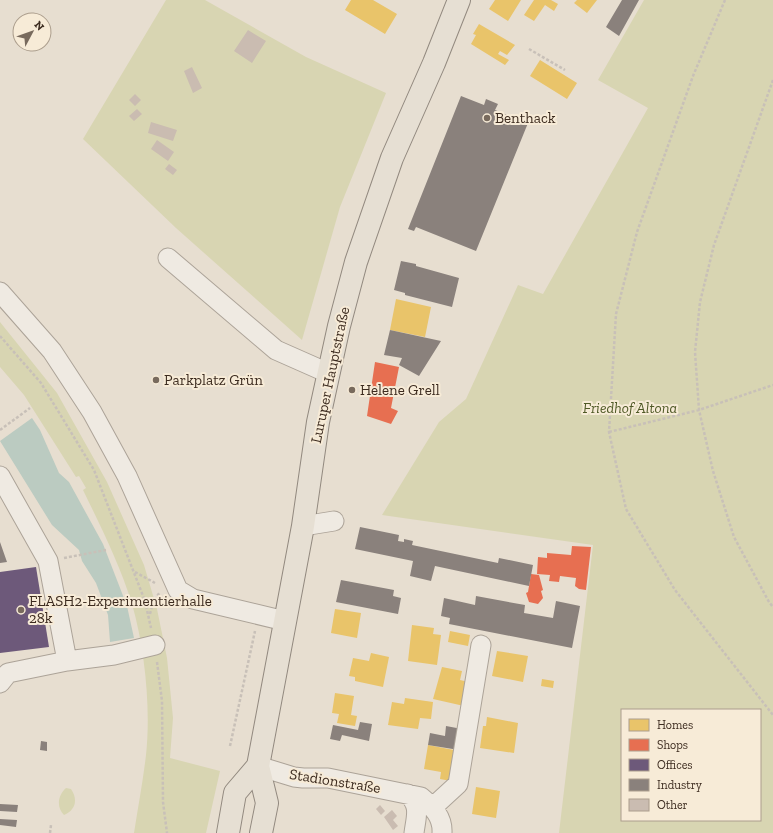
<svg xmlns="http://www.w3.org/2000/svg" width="773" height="833" font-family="'Zilla Slab',serif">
	<rect width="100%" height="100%" fill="#e7ded0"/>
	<path fill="#d8d5b2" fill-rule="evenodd" d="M166 0H205L306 57 386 93 340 207 302 340 176 228 83 139Z
		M644 0H773V833H559L593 545 382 515 439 422 466 399 518 285 543 294 648 108 598 80ZM622 710H760V820H622Z
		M0 322 57 393 107 482 144 565 157 609 167 658 173 718 170 758 220 771 206 833H134C138 807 143 781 146 755 151 709 145 649 132 604 120 565 101 527 83 490L86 488 79 476 76 477 24 395 0 367Z
		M66 788 71 789C78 799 76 810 64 815 56 807 58 795 66 788Z"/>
	<path fill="#bbcbc1" d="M32 418 40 430 59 473 69 482 103 544 127 606 134 638 110 642 108 615 96 583 82 561 79 550 52 525 0 441Z"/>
	<path fill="#e9c46a" d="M351 0H373L397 14 385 34 345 10Z
		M495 0H521L508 21 489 9Z
		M534 0H551L558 4 554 11 545 5 534 21 524 15Z
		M577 0H597L587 13 574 3Z
		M479 24 515 45 507 55 500 51 498 54 509 60 505 65 471 44 476 35 473 34Z
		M540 60 577 83 567 99 530 76Z
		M396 299 431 307 425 337 390 330Z
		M335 609 361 613 357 638 331 633Z
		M412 625 434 628 433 634 441 635 437 665 408 661Z
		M450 631 470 635 468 646 448 642Z
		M497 651 528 656 523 682 492 676Z
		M371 653 389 657 383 687 355 681V677L349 676 353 658 369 661Z
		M442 667 462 671 460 680 469 682 464 706 433 699Z
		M542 679 554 681 553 688 541 686Z
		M335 693 354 696 351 715 357 716 355 726 337 723 339 714 332 713Z
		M405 698 433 702 431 719 420 718 418 729 388 725 392 702 404 704Z
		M487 717 518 723 514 753 480 748 483 726H486Z
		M428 745 454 750 452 762H454L451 781 440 779 441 772 424 769Z
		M476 787 500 791 496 818 472 814Z"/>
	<path fill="#e76f51" d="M375 362 399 367 391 408 398 411 391 424 367 416Z
		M572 546 591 547 586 590 579 589 575 586 576 578 560 576 559 582 549 581 550 575 537 574 538 557 547 558V553L571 555Z
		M531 574 539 575 543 590 541 591 543 598 538 604 529 602 526 593 528 592Z"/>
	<path fill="#6d597a" d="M36 567 49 647 0 653V572Z"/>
	<path fill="#8a817c" d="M622 0H639L619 36 606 27Z
		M461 96 484 105 486 99 498 104 495 110 528 123 476 251 416 227 414 231 408 229Z
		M401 261 416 264V266L459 278 452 307 405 295V293L394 290Z
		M390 330 441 341 419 376 399 365 402 358 384 355Z
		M360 527 399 535 398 541 404 542V539L413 541 412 545 498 563 499 558 533 565 529 586 435 566 431 581 410 576 413 561 355 549Z
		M0 542 7 562 0 563Z
		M341 580 394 590 393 596 401 598 398 614 336 602Z
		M476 596 525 605 524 613 553 618 556 601 580 606 572 648 449 624 450 618 441 616 444 598 475 605Z
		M360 722 372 724 369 741 342 735 340 741 330 739 333 725 358 730Z
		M446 726 462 729 459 750 428 745 430 733 445 736Z
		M41 741 47 742V751L40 750Z
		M0 804 18 805 17 812 0 811Z
		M0 819 17 820 16 827 0 825Z"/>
	<path fill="#cabcb1" d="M248 30 266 41 252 63 234 51Z
		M192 67 202 88 193 93 184 71Z
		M135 94 141 100 135 106 129 100Z
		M137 109 142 114 134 121 129 116Z
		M151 122 177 130 173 141 148 133Z
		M157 140 174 152 168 161 151 149Z
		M169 164 177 170 173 175 165 169Z
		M380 805 385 811 381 815 376 809Z
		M392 810 397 816 393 820 398 826 393 830 384 817Z"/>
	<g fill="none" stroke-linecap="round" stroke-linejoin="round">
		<defs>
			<path id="minor" d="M168 258 276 350 328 373
				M0 292 52 351 92 412 127 476 178 590 193 599 285 621
				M0 476 48 561 67 661 8 673 0 683
				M303 526 334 521
				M67 661 114 655 155 645
				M258 766 294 777 303 778H328L421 797C433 807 443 817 442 833
				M408 794C421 806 416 817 414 833
				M433 807 458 784 481 645"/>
			<path id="major" d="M228 833 235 793 258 766
				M261 833 267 803 258 766 303 526 318 422 339 326 356 262 392 158 434 63 459 0"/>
		</defs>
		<use href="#minor" stroke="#aca398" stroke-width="21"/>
		<use href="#major" stroke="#92897f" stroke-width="24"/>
		<path stroke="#c8c0b8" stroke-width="2.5" stroke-dasharray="3 2" stroke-linecap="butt" d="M725 0 693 76 637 232 616 314 609 432 626 509 675 590 773 715
			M529 49 565 70
			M773 80 714 245 700 302 695 352 699 410 713 471 734 537 769 602 773 607
			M0 336 41 383 94 470 145 601 151 628
			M0 430 30 408
			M609 432 699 410 773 385
			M64 558 106 550
			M135 572 155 583
			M150 614 153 602 160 592
			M157 662 162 701 163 802 167 833
			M230 746 255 631
			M50 833 51 825"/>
		<use href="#minor" stroke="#efeae2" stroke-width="19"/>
		<use href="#major" stroke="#e6dfd3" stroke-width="22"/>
	</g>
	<g fill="#786a5d" stroke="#f7ebd7" stroke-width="1.5">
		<circle cx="487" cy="118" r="4"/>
		<circle cx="156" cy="380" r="4"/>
		<circle cx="352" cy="390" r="4"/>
		<circle cx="21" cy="610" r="4"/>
	</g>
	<g text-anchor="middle" stroke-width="4" stroke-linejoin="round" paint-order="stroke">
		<g font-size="15" fill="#3c2b1f" stroke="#f7ebd7" text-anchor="start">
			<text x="495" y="123">Benthack</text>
			<text x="164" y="385">Parkplatz Grün</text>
			<text x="360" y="395">Helene Grell</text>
			<text x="29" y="606">FLASH2-Experimentierhalle<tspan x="29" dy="17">28k</tspan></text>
		</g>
		<g font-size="15" fill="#3c2b1f" stroke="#f7ebd7">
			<text transform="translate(330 375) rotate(-78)" y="5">Luruper Hauptstraße</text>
			<text transform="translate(335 781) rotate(9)" y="5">Stadionstraße</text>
		</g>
		<g font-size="15" font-style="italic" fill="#4f5926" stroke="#f7ebd7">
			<text x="630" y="413">Friedhof Altona</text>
		</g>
	</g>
	<rect x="621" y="709" width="140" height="112" fill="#f7ebd7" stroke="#ac9e8d"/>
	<rect x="629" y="719" width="20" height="12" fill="#e9c46a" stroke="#ac9e8d"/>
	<text x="657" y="729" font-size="12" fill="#3c2b1f">Homes</text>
	<rect x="629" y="739" width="20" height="12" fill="#e76f51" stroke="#ac9e8d"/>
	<text x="657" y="749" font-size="12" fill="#3c2b1f">Shops</text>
	<rect x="629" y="759" width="20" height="12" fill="#6d597a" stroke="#ac9e8d"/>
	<text x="657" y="769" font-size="12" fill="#3c2b1f">Offices</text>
	<rect x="629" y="779" width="20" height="12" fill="#8a817c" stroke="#ac9e8d"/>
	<text x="657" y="789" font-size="12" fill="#3c2b1f">Industry</text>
	<rect x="629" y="799" width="20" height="12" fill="#cabcb1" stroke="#ac9e8d"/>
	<text x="657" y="809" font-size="12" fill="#3c2b1f">Other</text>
	<g transform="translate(32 32) rotate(49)"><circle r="19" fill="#f7ebd7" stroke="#ac9e8d"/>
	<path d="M0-3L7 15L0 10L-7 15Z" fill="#786a5d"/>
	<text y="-6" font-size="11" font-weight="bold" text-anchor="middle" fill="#3c2b1f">N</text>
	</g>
</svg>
